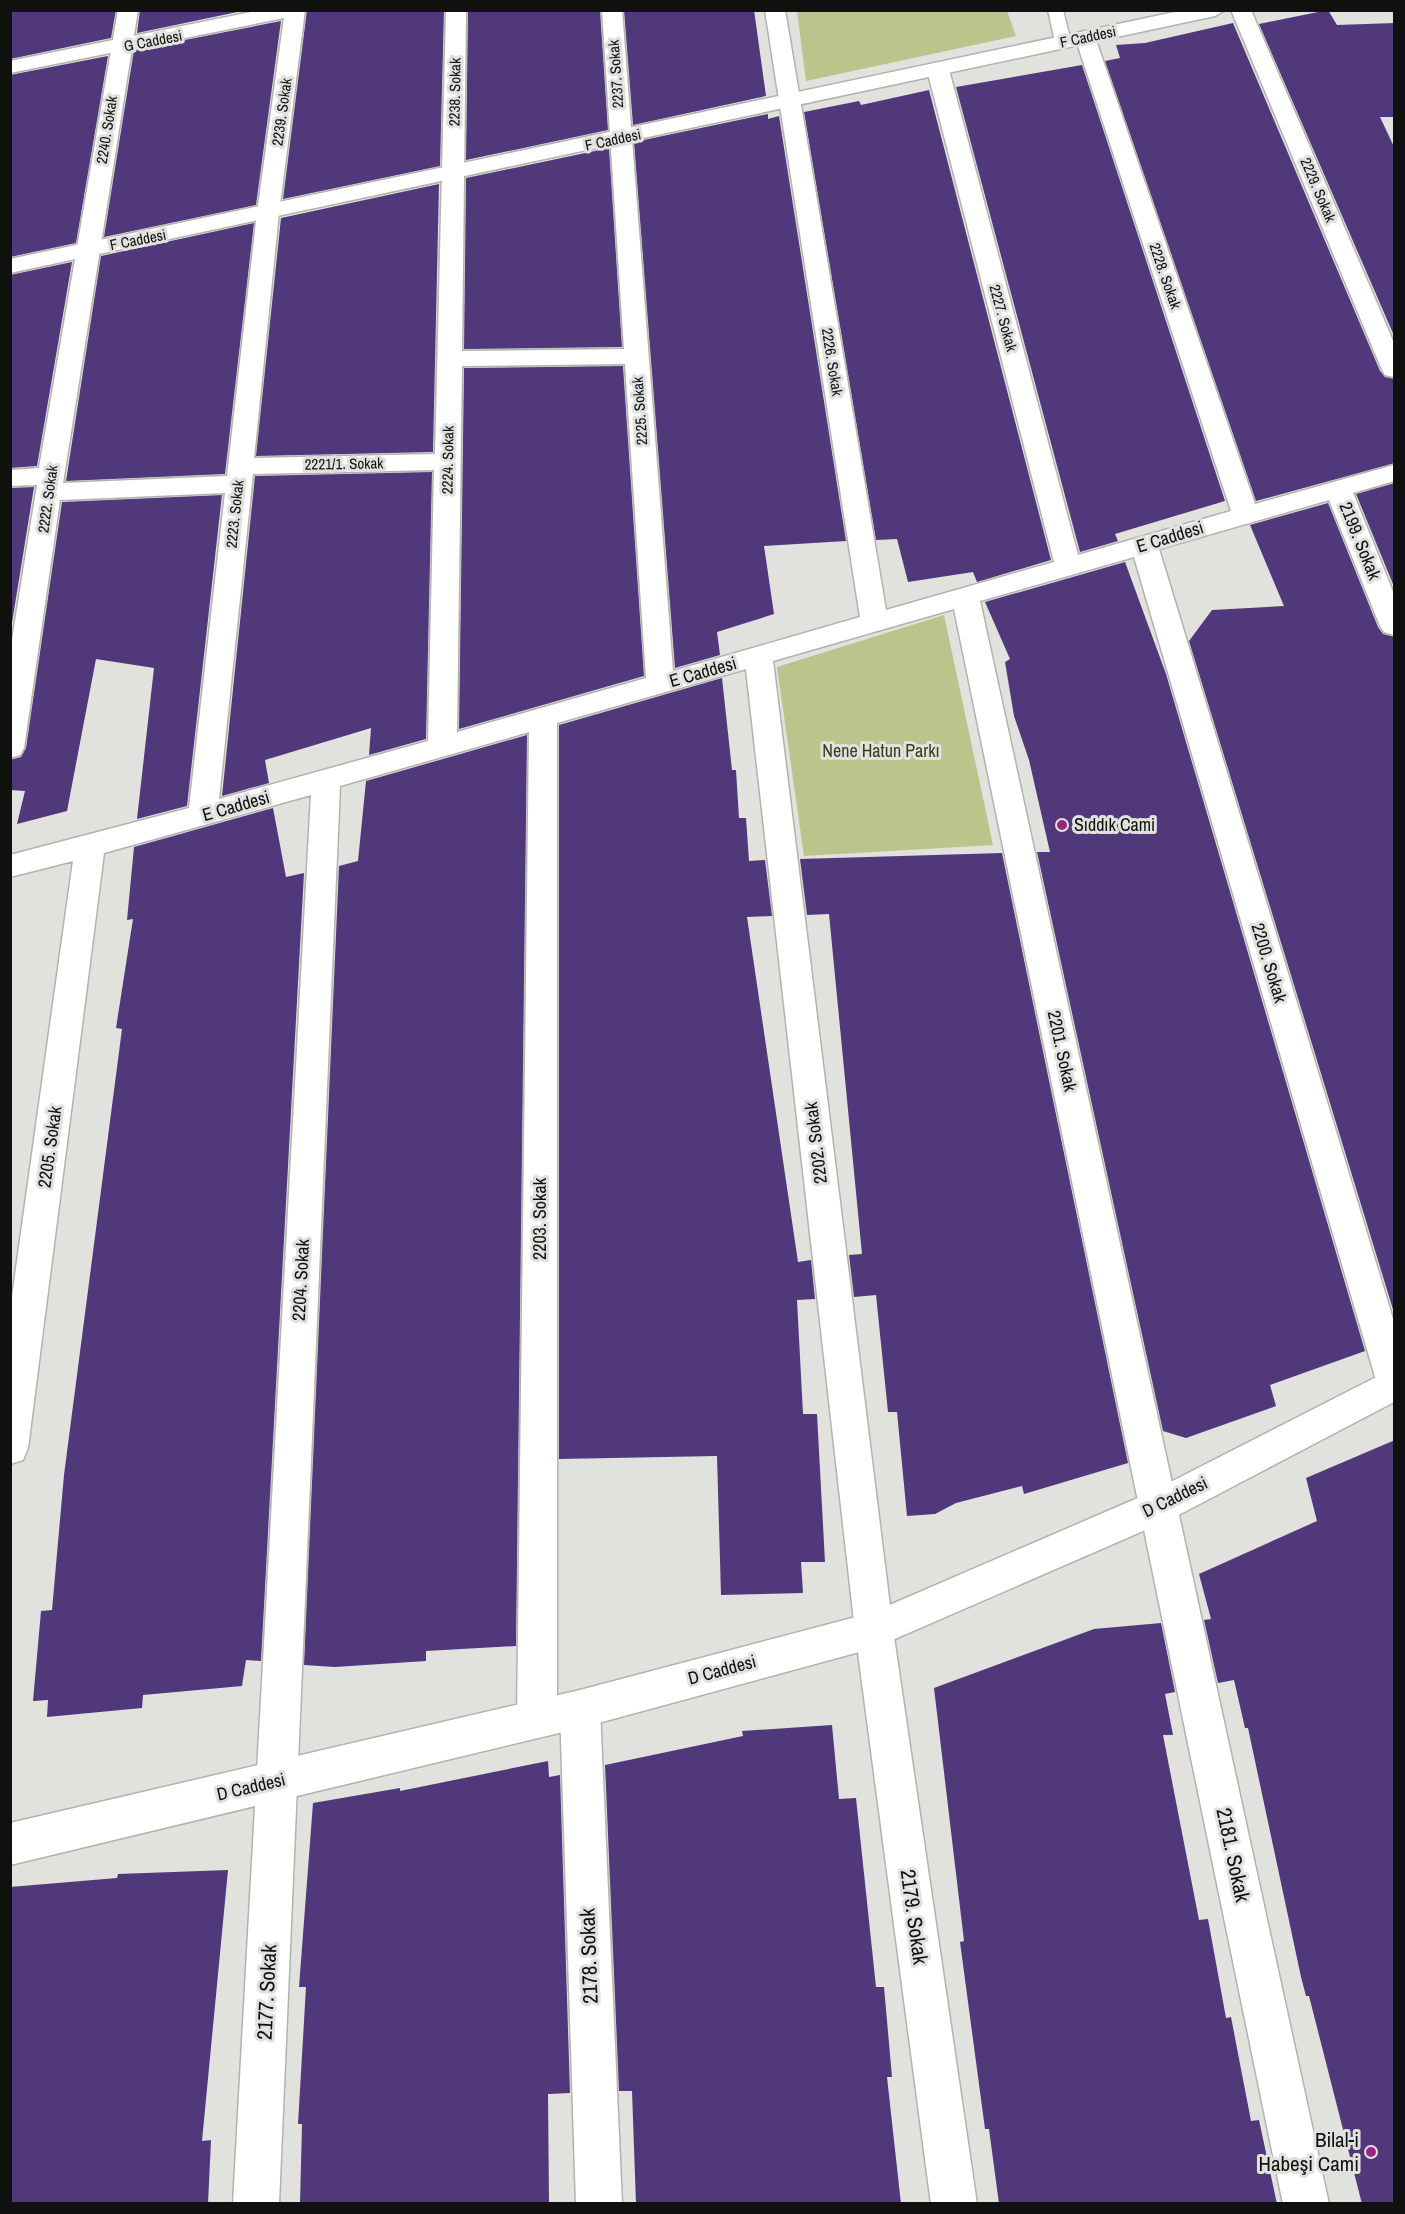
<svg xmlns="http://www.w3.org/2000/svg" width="1405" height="2214" font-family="'Archivo Narrow',sans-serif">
	<rect width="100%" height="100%" fill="#e1e1de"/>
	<path fill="#bcc48c" d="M797 11H1007L1016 36 806 81Z
		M944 615 993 845 804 856 777 667Z"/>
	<path fill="#51387b" d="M10 10H116L111 38 10 59Z
		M140 10H247L137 33Z
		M307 10H444L440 166 283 199Z
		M468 10H600L608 130 466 160Z
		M624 10H754L766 96 633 125Z
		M1328 10 1337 25 1395 23V117H1380L1395 149V338L1259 24Z
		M281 21 256 205 104 237 134 50Z
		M1233 23 1380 371 1385 377 1395 379V463L1256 501 1105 61 1120 58 1116 45 1145 43Z
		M108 56 76 243 10 257V75Z
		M1082 65 1225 501 1115 534 1118 541 1080 552 956 87Z
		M929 90 1051 560 977 582 973 572 908 582 897 539 876 540 804 112 859 101 861 105Z
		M768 114V119L779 116 846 541 764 546 774 614 717 632 720 655 675 668 634 142Z
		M609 148 622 347 464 349 466 178Z
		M439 184 433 452 256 456 281 218Z
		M254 223 225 474 66 481 101 256Z
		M72 262 37 466 10 468V275Z
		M623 366 644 676 459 729 464 368Z
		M432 472 426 739 369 755 371 728 265 760 269 783 222 796 255 476Z
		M1395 483V589L1356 494Z
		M34 487 10 635V488Z
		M222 495 187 806 137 819 154 668 96 659 67 811 17 824 25 791 10 790V760L21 757 26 748 62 502Z
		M1328 503 1378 627 1383 634 1395 637V1316L1189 641 1212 610 1284 606 1250 525Z
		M1125 562 1166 674 1365 1351 1270 1385 1276 1406 1186 1438 1163 1431 1037 852H1050L1029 760 1014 716 1005 662 1010 659 985 602Z
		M722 678 732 770H736L739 818H746L749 861 765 860 772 916 747 917 798 1262 811 1260 815 1299 797 1300 803 1414H817L825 1562H801L803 1593 721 1595 717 1456 559 1459V725Z
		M527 735 516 1646 426 1651V1661L335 1667 304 1665 339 866 358 861 366 781Z
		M273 808 286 877 304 873 261 1661 246 1660 242 1686 143 1695 142 1708 47 1717 48 1700 33 1701 41 1611 52 1610 64 1475 122 1029 116 1028 133 919 127 920 134 847Z
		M1002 853 1128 1463 1024 1494 1022 1486 956 1503 935 1514 907 1516 897 1412H888L876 1295 854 1297 849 1255 862 1254 829 914 807 915 800 859Z
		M1395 1440V2204H1362L1309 1996H1306L1301 1977 1248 1728H1245L1234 1680 1218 1683 1204 1620 1211 1619 1199 1574 1317 1521 1306 1478Z
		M1161 1623 1175 1692 1165 1694 1173 1735H1163L1199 1920 1208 1919 1226 2018 1231 2017 1251 2121 1259 2120 1277 2204H999L989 2129H985L960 1942 964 1941 934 1688 1094 1629Z
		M832 1725 839 1799 856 1798 876 1987H884L892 2077H887L901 2204H636L632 2091H619L605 1765 743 1736 742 1731Z
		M548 1761 549 1777 560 1775 570 2093 548 2094 549 2204H300L302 2124H298L306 1987H299L313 1803 400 1788V1791Z
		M228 1870 202 2141 211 2140 208 2204H10V1887L117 1878 118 1874Z"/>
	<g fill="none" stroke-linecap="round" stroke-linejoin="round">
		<defs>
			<path id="service" d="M1048 10H1063L1071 42 1068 45 1063 47 1055 42Z"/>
			<path id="minor" d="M118 10H138L63 483 227 476 257 213 285 10H305L279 213 254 458 435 454 446 10H466L462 351 624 349 602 10H622L673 671 860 617 765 10H785L886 610 1054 562 927 70 931 66H945L949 70 1078 555 1231 511 1075 37 1078 33H1092L1095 37 1255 504 1394 465V481L1353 493 1394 594V635L1384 632 1380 626 1329 500 1159 549 1394 1322V1396L1381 1391 1376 1380 1134 557 980 601 1329 2204H1283L954 609 773 661 893 1630 977 2204H931L855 1630 746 669 557 723V1719L551 1733 537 1738 523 1733 517 1719 529 732 340 786 279 2204H233L311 795 104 853 28 1448 23 1460 10 1464V1311L73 861 10 877V855L189 808 225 493 60 500 24 748 20 755 10 758V652L37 485 10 486V470L39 468ZM625 364 646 678 457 732 462 366ZM434 470 428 741 219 799 253 474Z
				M1231 10H1251L1394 343V377L1385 375 1382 370Z
				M580 1690 594 1695 600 1709 622 2204H576L560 1709 566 1695Z"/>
			<path id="tertiary" d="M261 10H304L294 16 10 73V61Z
				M1184 10H1225L1215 16 10 273V259Z
				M1394 1368V1402L1173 1518 874 1648 580 1728 10 1865V1823L580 1690 871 1613 1147 1494Z"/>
		</defs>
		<use href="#service" stroke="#b2b2af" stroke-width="3"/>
		<use href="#minor" stroke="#b2b2af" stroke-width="3"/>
		<use href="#tertiary" stroke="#b2b2af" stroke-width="3"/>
		<use href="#service" fill="#fff" fill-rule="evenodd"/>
		<use href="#minor" fill="#fff" fill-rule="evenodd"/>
		<use href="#tertiary" fill="#fff" fill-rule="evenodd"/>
	</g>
	<g fill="#9a2683" stroke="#e1e1de" stroke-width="2">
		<circle cx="1062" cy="825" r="6"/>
		<circle cx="1371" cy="2152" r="6"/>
	</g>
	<g text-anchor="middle" stroke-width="6" stroke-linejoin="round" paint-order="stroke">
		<g font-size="15" fill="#10100f" stroke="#e1e1de">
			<text transform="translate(1088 37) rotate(-12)" y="5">F Caddesi</text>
			<text transform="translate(153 41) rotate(-11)" y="5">G Caddesi</text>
			<text transform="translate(616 74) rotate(-94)" y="5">2237. Sokak</text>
			<text transform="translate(455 92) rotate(-89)" y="5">2238. Sokak</text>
			<text transform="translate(282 112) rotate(-82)" y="5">2239. Sokak</text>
			<text transform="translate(107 130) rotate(-81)" y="5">2240. Sokak</text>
			<text transform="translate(613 140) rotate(-12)" y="5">F Caddesi</text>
			<text transform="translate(1318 190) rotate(67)" y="5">2229. Sokak</text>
			<text transform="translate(138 240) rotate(-11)" y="5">F Caddesi</text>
			<text transform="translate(1165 276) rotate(71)" y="5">2228. Sokak</text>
			<text transform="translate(1003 318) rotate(75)" y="5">2227. Sokak</text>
			<text transform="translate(832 362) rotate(81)" y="5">2226. Sokak</text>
			<text transform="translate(640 411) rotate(-94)" y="5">2225. Sokak</text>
			<text transform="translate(448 460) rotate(-89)" y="5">2224. Sokak</text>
			<text transform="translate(344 464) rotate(-1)" y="5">2221/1. Sokak</text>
			<text transform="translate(48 499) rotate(-82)" y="5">2222. Sokak</text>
			<text transform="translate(235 514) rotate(-84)" y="5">2223. Sokak</text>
		</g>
		<g font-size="18" fill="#10100f" stroke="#e1e1de">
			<text transform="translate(1170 537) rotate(-17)" y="6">E Caddesi</text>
			<text transform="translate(1360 541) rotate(68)" y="6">2199. Sokak</text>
			<text transform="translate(703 672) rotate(-16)" y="6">E Caddesi</text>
			<text transform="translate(236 806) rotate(-16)" y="6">E Caddesi</text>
			<text transform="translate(1269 963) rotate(73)" y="6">2200. Sokak</text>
			<text transform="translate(1062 1051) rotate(78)" y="6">2201. Sokak</text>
			<text transform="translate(816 1143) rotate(-97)" y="6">2202. Sokak</text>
			<text transform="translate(50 1147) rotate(-82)" y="6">2205. Sokak</text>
			<text transform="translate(540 1219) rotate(-90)" y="6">2203. Sokak</text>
			<text transform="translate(301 1280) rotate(-87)" y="6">2204. Sokak</text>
			<text transform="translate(1175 1497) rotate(-26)" y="6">D Caddesi</text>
			<text transform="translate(722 1670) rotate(-15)" y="6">D Caddesi</text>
			<text transform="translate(251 1787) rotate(-13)" y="6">D Caddesi</text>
		</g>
		<g font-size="18" fill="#373b17" stroke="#e1e1de">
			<text x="881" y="757">Nene Hatun Parkı</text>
		</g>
		<g font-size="18" fill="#10100f" stroke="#e1e1de" text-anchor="start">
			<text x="1074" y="831">Sıddık Cami</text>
		</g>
		<g font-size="21" fill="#10100f" stroke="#e1e1de">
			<text transform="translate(1233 1855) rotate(78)" y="7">2181. Sokak</text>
			<text transform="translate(914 1917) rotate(82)" y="7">2179. Sokak</text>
			<text transform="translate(589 1956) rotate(-92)" y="7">2178. Sokak</text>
			<text transform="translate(267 1992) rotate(-87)" y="7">2177. Sokak</text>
		</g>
		<g font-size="21" fill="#10100f" stroke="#e1e1de" text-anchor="end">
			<text x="1359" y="2147">Bilal-i<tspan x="1359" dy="24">Habeşi Cami</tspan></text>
		</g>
	</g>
	<rect width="1405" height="2214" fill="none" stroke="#10100f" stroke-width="24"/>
</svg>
